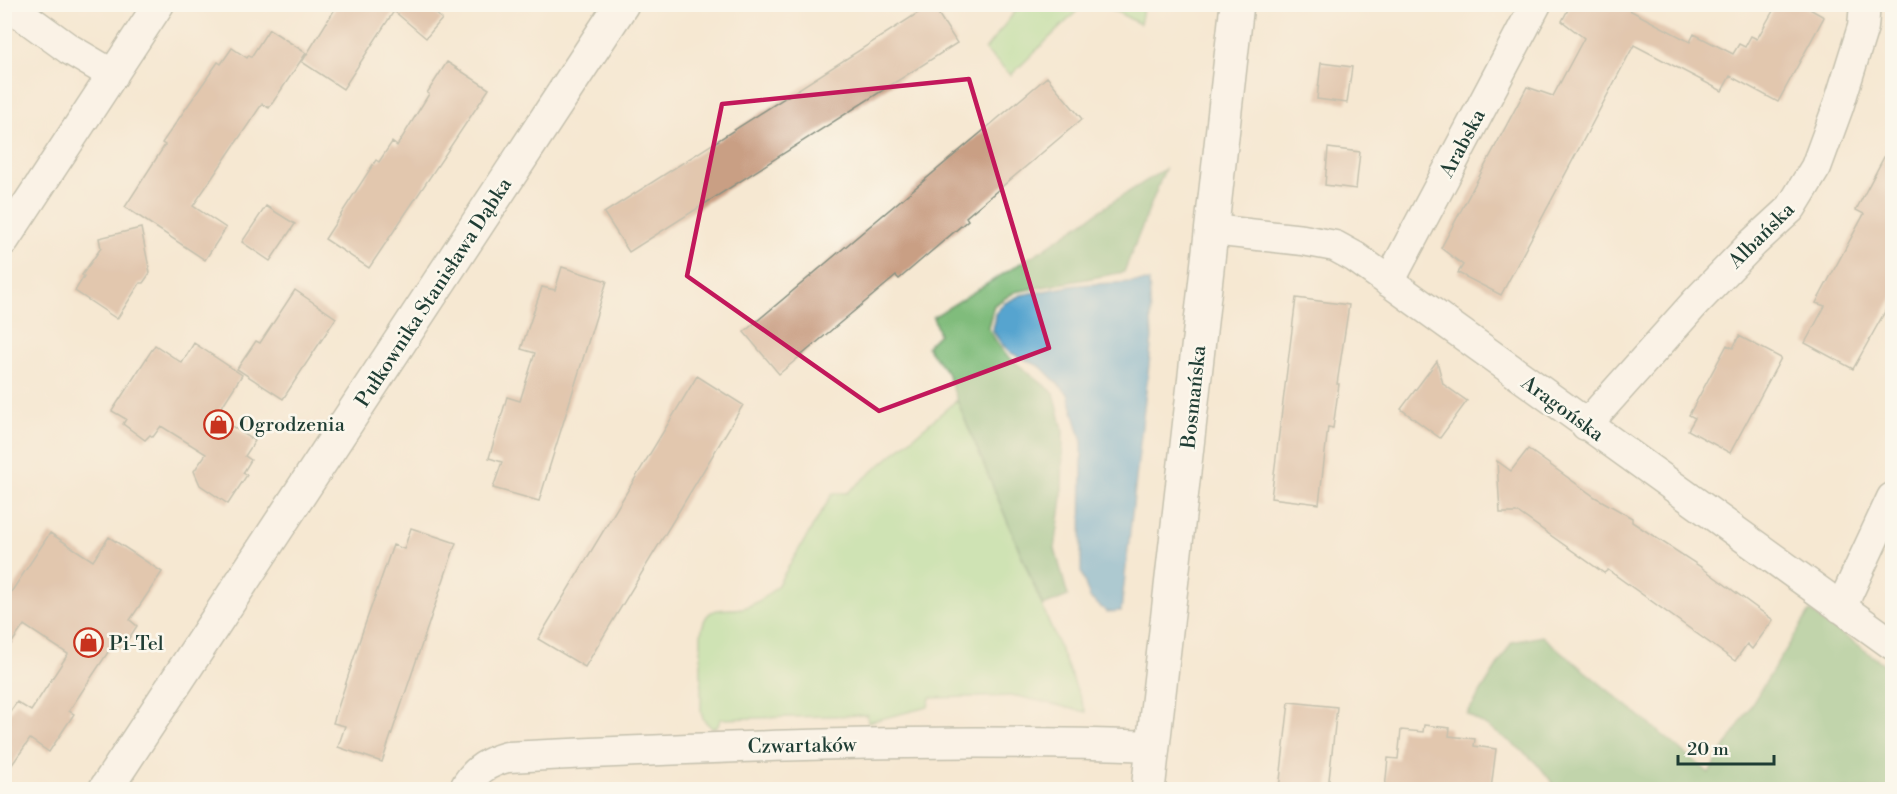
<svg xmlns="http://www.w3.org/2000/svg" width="1897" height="794" font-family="'Libre Bodoni',serif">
	<rect width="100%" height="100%" fill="#fbf7ec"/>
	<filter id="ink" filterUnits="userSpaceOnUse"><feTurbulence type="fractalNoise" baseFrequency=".0167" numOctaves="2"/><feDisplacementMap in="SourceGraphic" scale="12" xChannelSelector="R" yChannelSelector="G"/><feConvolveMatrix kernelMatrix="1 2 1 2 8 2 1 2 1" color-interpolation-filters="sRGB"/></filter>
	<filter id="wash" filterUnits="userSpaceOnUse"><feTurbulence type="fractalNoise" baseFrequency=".008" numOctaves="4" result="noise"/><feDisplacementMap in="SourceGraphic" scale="24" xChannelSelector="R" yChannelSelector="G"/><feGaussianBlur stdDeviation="1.35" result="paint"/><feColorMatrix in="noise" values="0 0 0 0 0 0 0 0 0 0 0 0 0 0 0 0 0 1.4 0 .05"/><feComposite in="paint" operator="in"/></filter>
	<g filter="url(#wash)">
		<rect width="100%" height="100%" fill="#f6e8d2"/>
		<path fill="#a1dd91" stroke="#608d62" stroke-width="1.5" d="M1021 4 1073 5 1079 9 1011 75 985 50Z
			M1104 5H1144L1140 24Z
			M957 400 1086 712 1017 696 930 698 928 707 868 722 867 715 721 719 717 727 712 728 703 719 701 710V635C705 599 724 614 746 607 759 603 768 595 777 586L833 493H847Z"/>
		<path fill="#80bc7b" stroke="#507c58" stroke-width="1.5" d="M1165 169 1124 272 1015 292 994 305 988 327 996 341 1006 355 1054 393 1063 429 1062 498 1055 549 1068 596 1043 606 957 400 947 372 927 347 929 344 939 334 933 317 1042 250 1114 201Z
			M1810 611 1892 670V789H1556C1536 754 1500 735 1467 714L1512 642 1542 636 1709 773Z"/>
		<path fill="#56a4cf" stroke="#3a7082" stroke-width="1.5" d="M1149 281 1152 338 1121 611 1107 612 1090 598 1081 572 1082 442 1068 394 1041 367 1011 353 1001 343 993 331 995 314 1003 304 1021 295 1077 285Z"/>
		<g id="blocks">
			<path fill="#c99f84" d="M338 4H425L442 19 426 38 394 11 343 89 302 62Z
				M932 4 957 43 629 252 604 213Z
				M1571 4H1618L1690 42 1694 34 1733 54 1739 44 1745 47 1751 36 1757 39 1777 4H1801L1824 17 1778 102 1730 76 1722 91 1634 45 1501 295 1458 273 1463 265 1441 248 1527 87 1553 96 1584 38 1562 21Z
				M269 29 306 53 269 108 262 104 193 206 226 228 205 260 125 207 165 145 162 143 218 62 221 64 232 48 247 58 249 55 251 57Z
				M447 62 489 89 369 268 325 239 376 160 379 162 392 142 397 146 429 94 427 93Z
				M1321 63 1352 67 1347 103 1317 99Z
				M1047 77 1082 119 966 217 968 220 899 279 896 276 779 374 744 332Z
				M1893 140V297L1853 369 1805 343 1825 306 1816 303 1864 214 1856 210Z
				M1328 148 1360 152 1356 189 1325 185Z
				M266 206 295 224 270 261 242 242Z
				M141 228 150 273 143 283H140L117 319 75 291 84 276 82 275 101 248 99 238Z
				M562 267 607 281 539 501 493 488 502 462 489 458 507 397 520 401 535 353 521 349 542 287 555 290Z
				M295 290 336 318 283 399 237 369 256 341 260 343Z
				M1296 298 1349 305 1337 384H1339L1333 428 1328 427 1319 504 1271 498Z
				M1739 336 1781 358 1730 453 1688 430 1695 418 1689 415 1727 345 1733 348Z
				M194 343 242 375 216 416 255 441 245 456 251 460 243 473 247 475 228 504 200 485 194 471 206 454 161 426 153 437 150 435 145 440 123 424 126 419 112 411 155 345 182 363Z
				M1437 361 1443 384 1467 401 1440 438 1401 409Z
				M697 376 743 405 585 667 538 639Z
				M1528 449 1595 497 1632 518V522L1701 567 1773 620 1752 649 1747 644 1735 661 1608 570 1604 573 1519 513H1500L1497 461 1511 471Z
				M411 528 456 543 382 762 338 747 345 726 333 723 361 636 393 545 404 549Z
				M50 533 93 561 109 537 162 572 130 620 137 626 122 649 114 643 69 711 74 714 49 752 30 739 4 776V720L17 702 31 711 68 654 24 625 4 654V603Z
				M1289 702 1337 707 1328 789H1279Z
				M1424 725 1450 728 1449 736 1475 739 1474 746 1496 749 1491 789H1385L1388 758 1398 759 1401 730 1423 732Z"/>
		</g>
	</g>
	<g filter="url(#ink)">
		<use href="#blocks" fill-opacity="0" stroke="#8a9283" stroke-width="1.5"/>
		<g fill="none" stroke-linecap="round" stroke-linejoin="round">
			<defs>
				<path id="minor" d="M7 4 69 49 113 75
					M1212 230 1303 240 1335 246 1355 257 1892 644
					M4 240 159 4
					M1389 282 1536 4
					M1586 425 1696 302 1753 243 1791 208 1816 167 1838 107 1863 27 1865 4
					M1841 608 1892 498
					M464 790C473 771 488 762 507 757 723 747 938 737 1153 746"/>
				<path id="tertiary" d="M105 790 622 4
					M1148 790 1237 4"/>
			</defs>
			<use href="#minor" stroke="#8a9283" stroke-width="33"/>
			<use href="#tertiary" stroke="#8a9283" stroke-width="36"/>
			<use href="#minor" stroke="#fff" stroke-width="30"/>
			<use href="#tertiary" stroke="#fff" stroke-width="33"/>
		</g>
	</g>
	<path d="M0 0H1897V794H0ZM969 79 1049 348 879 411 687 276 722 104Z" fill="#f6e8d2" fill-opacity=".55" fill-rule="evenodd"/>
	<path fill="none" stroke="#c2185b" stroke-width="4.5" stroke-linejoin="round" d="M969 79 1049 348 879 411 687 276 722 104Z"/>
	<defs>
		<symbol id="shop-ring" viewBox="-11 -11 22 22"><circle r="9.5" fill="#fbf7ec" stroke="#c8321e" stroke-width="1.5"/><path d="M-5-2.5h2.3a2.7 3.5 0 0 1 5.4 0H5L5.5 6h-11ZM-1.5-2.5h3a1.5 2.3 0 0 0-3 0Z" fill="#c8321e"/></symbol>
	</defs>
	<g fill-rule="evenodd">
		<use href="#shop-ring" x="202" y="408" width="33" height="33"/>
		<use href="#shop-ring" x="72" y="626" width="33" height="33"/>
	</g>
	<g text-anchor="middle" stroke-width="5" stroke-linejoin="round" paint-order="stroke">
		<g font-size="20" fill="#1f3d34" stroke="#fbf7ec">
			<text transform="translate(1462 143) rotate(-62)" y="7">Arabska</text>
			<text transform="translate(1761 235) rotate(-45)" y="7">Albańska</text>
			<text transform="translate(433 292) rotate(-57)" y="7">Pułkownika Stanisława Dąbka</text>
			<text transform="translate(1193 397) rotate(-84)" y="7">Bosmańska</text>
			<text transform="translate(1563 408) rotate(36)" y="7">Aragońska</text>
			<text transform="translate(802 745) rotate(-1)" y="7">Czwartaków</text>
		</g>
		<g font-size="20" fill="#1f3d34" stroke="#fbf7ec" text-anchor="start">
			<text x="239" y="431">Ogrodzenia</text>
			<text x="109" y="650">Pi-Tel</text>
		</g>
	</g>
	<rect width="1897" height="794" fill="none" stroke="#fbf7ec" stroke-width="24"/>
	<path d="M1678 755v9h96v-9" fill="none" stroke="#1f3d34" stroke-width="3"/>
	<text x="1687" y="755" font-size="18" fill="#1f3d34" stroke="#fbf7ec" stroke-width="4.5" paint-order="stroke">20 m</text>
</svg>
